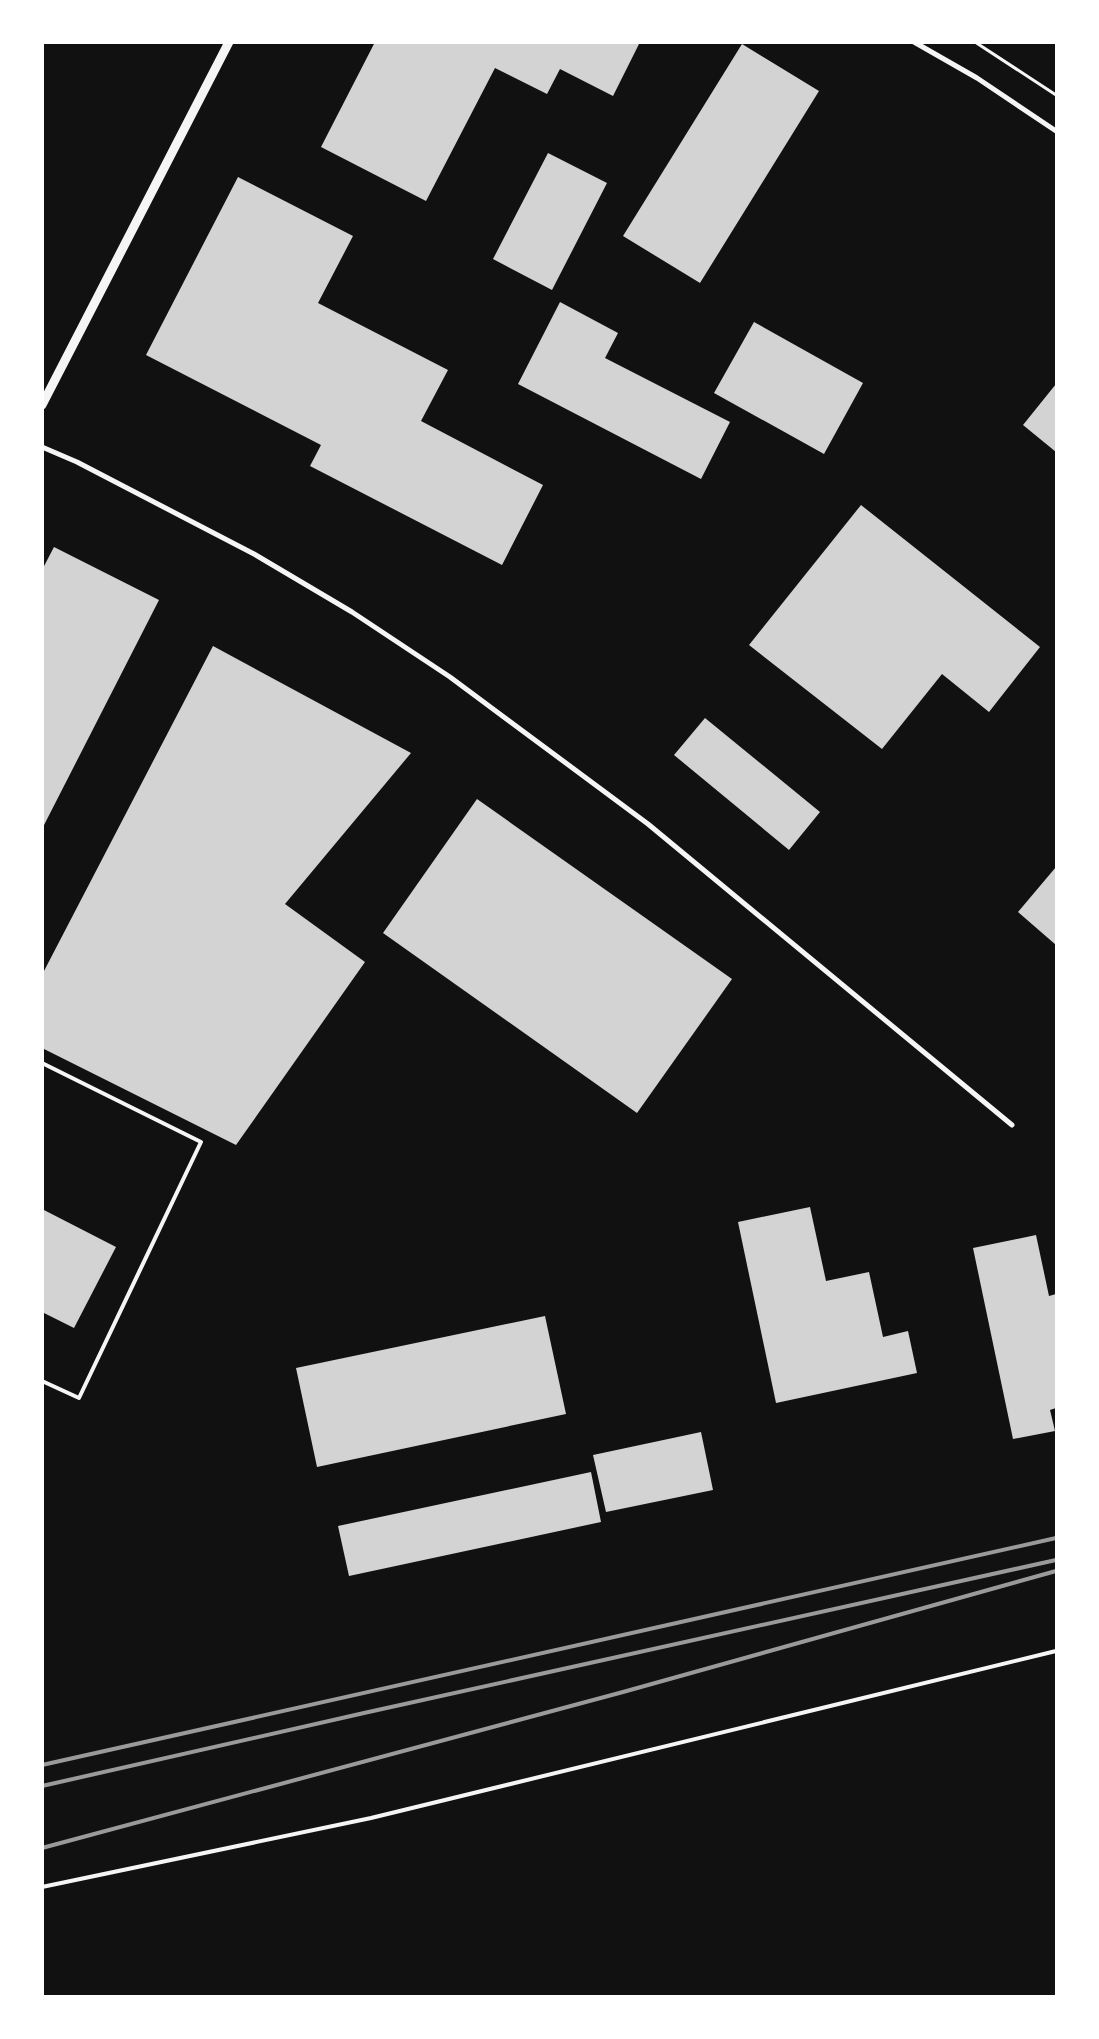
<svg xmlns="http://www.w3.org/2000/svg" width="1099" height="2039" font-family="'Fira Sans',sans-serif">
	<rect width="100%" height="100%" fill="#111"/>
	<path fill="#d3d3d3" d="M375 42H640L613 96 560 69 547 94 495 68 426 201 321 147Z
		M742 44 819 91 700 283 623 236Z
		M548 153 607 183 552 290 493 259Z
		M238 177 353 236 318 303 448 370 421 421 543 485 502 565 310 466 321 445 146 355Z
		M560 302 618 333 605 358 730 422 701 479 518 384Z
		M754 322 863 383 824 454 714 393Z
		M1056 384V452L1023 425Z
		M861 505 1040 647 989 712 942 674 882 749 749 645Z
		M54 547 159 600 42 829V570Z
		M213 646 411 753 285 904 365 962 236 1145 42 1048V970L44 971Z
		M705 718 820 812 789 850 674 755Z
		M477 799 732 979 637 1113 383 933Z
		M1056 867V945L1018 912Z
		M810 1207 826 1281 869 1272 883 1337 908 1331 917 1373 776 1403 738 1222Z
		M42 1209 116 1247 74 1328 42 1312Z
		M1036 1235 1049 1296 1056 1294V1408L1050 1410 1055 1431 1013 1439 973 1248Z
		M545 1316 566 1414 317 1467 296 1368Z
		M701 1432 713 1490 606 1512 593 1455Z
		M591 1472 601 1522 349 1576 338 1526Z"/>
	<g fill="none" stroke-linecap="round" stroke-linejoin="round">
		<path stroke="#f5f5f5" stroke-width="3" d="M975 42 1056 95"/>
		<path stroke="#f5f5f5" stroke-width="4" d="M42 1063 201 1142 79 1398 42 1381
			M42 1887 371 1818 1056 1651"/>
		<path stroke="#f5f5f5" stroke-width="5" d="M914 42 977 78 1056 131
			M42 447 77 462 254 554 352 612 450 677 648 824 1012 1125"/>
		<path stroke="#f5f5f5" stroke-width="9" d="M42 405 229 42"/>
		<path stroke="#9a9a9a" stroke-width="4" d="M42 1765 1056 1538
			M42 1786 364 1713 1056 1560
			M42 1848 623 1692 1056 1571"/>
	</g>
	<rect width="1099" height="2039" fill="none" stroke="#ffffff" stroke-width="88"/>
</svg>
